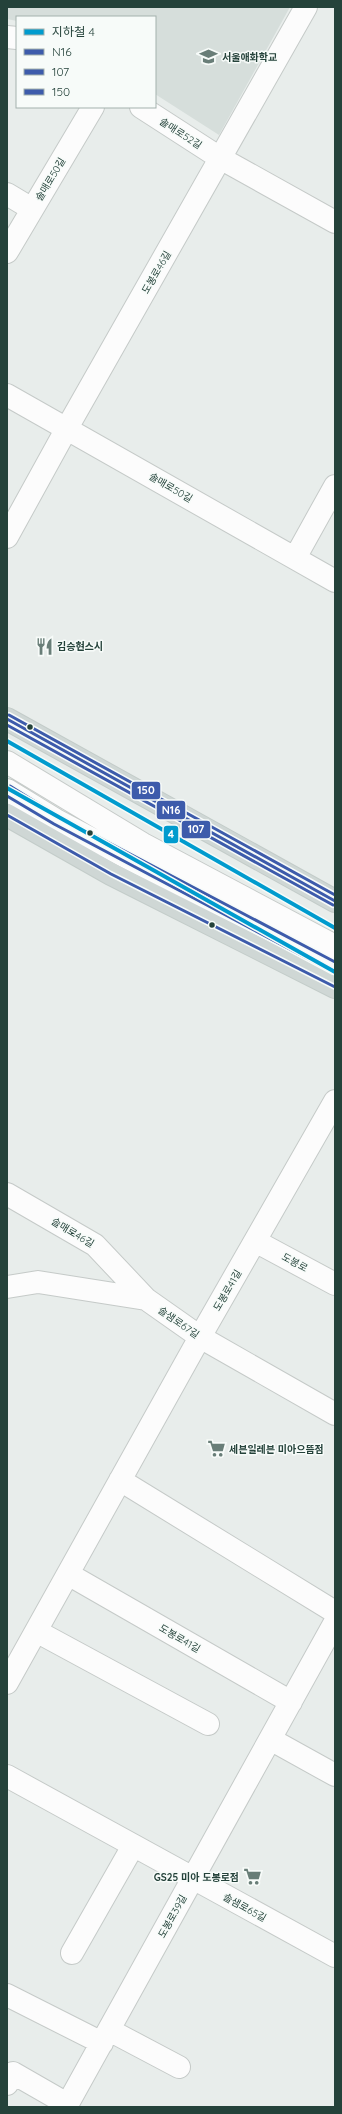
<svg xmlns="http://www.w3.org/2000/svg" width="342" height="2114" font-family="Quicksand,'Noto Sans KR',sans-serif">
	<rect width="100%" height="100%" fill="#e8edeb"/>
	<path fill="#d6dedb" d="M7 7H290L219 135 155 94V17H17V21L7 19Z"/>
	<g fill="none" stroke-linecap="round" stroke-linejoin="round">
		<defs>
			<path id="minor" d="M7 37 17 38
				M141 107 220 158 335 222
				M7 194 32 209
				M7 252 93 107
				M7 395 335 581
				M7 537 67 428 306 7
				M295 558 335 486
				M7 762 143 844 335 946
				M7 790 56 820 335 968
				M7 1194 95 1245 146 1299
				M255 1241 335 1284
				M7 1287 38 1282 146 1299 200 1337 335 1414
				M120 1480 335 1612
				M68 1574 291 1702
				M36 1631 208 1724
				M7 1683 200 1337 335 1101
				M270 1739 335 1775
				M7 1776 335 1956
				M72 1953 133 1846
				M7 1995 102 2043
				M109 2030 179 2067
				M7 2084 13 2073 67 2104
				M66 2107 335 1622"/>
			<path id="major" d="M7 719 335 901
				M7 815 111 874 335 987"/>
		</defs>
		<use href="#minor" stroke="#c5cac8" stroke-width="24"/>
		<use href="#major" stroke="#c3ccc9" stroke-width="24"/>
		<use href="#minor" stroke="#fcfcfc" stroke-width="22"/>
		<use href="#major" stroke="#cfd7d5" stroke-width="22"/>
		<defs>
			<path id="bus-1" d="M7 719 335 901
				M7 815 111 874 335 987"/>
			<path id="bus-2" d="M7 725 333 905
				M7 796 54 824 333 972"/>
			<path id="bus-3" d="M9 715 335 895
				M10 786 58 816 335 962"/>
		</defs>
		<use href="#bus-1" stroke="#f7fbf9" stroke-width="6"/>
		<use href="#bus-2" stroke="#f7fbf9" stroke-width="6"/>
		<use href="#bus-3" stroke="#f7fbf9" stroke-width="6"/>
		<use href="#bus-1" stroke="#3d5bab" stroke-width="3"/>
		<use href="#bus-2" stroke="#3d5bab" stroke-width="3"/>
		<use href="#bus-3" stroke="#3d5bab" stroke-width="3"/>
		<defs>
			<path id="metro-1" d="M7 741 335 928
				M7 788 335 972"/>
		</defs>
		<use href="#metro-1" stroke="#f7fbf9" stroke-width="7"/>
		<use href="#metro-1" stroke="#009bce" stroke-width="4"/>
	</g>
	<defs>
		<symbol id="school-bare" viewBox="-9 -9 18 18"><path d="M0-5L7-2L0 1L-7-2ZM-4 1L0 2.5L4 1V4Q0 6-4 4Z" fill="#697e78" stroke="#f7fbf9" stroke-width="2.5" paint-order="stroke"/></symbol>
		<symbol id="restaurant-bare" viewBox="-9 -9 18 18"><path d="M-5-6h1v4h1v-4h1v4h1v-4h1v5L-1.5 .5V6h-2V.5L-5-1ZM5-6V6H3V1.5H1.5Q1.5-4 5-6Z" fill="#697e78" stroke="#f7fbf9" stroke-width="2.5" paint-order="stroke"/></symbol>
		<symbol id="supermarket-bare" viewBox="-9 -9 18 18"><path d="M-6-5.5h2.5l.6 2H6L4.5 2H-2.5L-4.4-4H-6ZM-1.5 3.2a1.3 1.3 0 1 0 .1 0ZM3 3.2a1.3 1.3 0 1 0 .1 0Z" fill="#697e78" stroke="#f7fbf9" stroke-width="2.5" paint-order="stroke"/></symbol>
	</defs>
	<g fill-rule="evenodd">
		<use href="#school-bare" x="196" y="44" width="25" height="25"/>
		<use href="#restaurant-bare" x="32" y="634" width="25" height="25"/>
		<use href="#supermarket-bare" x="204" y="1436" width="25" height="25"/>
		<use href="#supermarket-bare" x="240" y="1864" width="25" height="25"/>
	</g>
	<g fill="#24423a" stroke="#f7fbf9" stroke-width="1.5">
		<circle cx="30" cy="727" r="3.5"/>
		<circle cx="90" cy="833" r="3.5"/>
		<circle cx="212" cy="925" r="3.5"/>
	</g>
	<g text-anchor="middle" stroke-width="3" stroke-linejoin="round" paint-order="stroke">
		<g font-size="10" font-weight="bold" fill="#24423a" stroke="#f7fbf9" text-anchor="start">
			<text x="222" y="61">서울애화학교</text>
			<text x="57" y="650">김승현스시</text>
			<text x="229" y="1453">세븐일레븐 미아으뜸점</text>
			<text x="239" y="1881" text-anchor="end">GS25 미아 도봉로점</text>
		</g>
		<g font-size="10" fill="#24423a" stroke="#f7fbf9">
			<text transform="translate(181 133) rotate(33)" y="4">솔매로52길</text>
			<text transform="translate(50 179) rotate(-59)" y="4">솔매로50길</text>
			<text transform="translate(156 272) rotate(-60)" y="4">도봉로46길</text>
			<text transform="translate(171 487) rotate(30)" y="4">솔매로50길</text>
			<text transform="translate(73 1232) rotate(31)" y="4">솔매로46길</text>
			<text transform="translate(295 1262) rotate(28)" y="4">도봉로</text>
			<text transform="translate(227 1290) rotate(-60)" y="4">도봉로41길</text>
			<text transform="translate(179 1322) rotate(35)" y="4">솔샘로67길</text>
			<text transform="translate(180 1638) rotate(30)" y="4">도봉로41길</text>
			<text transform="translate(245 1907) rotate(29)" y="4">솔샘로65길</text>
			<text transform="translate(172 1916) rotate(-61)" y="4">도봉로39길</text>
		</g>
	</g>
	<g stroke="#f7fbf9" stroke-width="1.5">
		<rect x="131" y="781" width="30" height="19" rx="4" fill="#3d5bab"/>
		<rect x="156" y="800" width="30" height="20" rx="4" fill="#3d5bab"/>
		<rect x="181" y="820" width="30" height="19" rx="4" fill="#3d5bab"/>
		<rect x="163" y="825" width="16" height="19" rx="4" fill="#009bce"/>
	</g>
	<g font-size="11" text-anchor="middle" font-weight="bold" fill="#fff">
		<text x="146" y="794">150</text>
		<text x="171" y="814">N16</text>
		<text x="196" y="833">107</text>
		<text x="171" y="838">4</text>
	</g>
	<rect width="342" height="2114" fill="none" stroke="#24423a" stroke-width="16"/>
	<rect x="16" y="16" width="140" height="92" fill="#f7fbf9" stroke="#a3b1ad"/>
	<rect x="24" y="29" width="20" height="6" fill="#009bce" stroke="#a3b1ad"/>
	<text x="52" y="36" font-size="12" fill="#24423a">지하철 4</text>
	<rect x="24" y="49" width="20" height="6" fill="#3d5bab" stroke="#a3b1ad"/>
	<text x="52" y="56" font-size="12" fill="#24423a">N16</text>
	<rect x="24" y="69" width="20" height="6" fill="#3d5bab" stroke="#a3b1ad"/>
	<text x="52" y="76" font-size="12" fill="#24423a">107</text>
	<rect x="24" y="89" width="20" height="6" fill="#3d5bab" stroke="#a3b1ad"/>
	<text x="52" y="96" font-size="12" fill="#24423a">150</text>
</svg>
